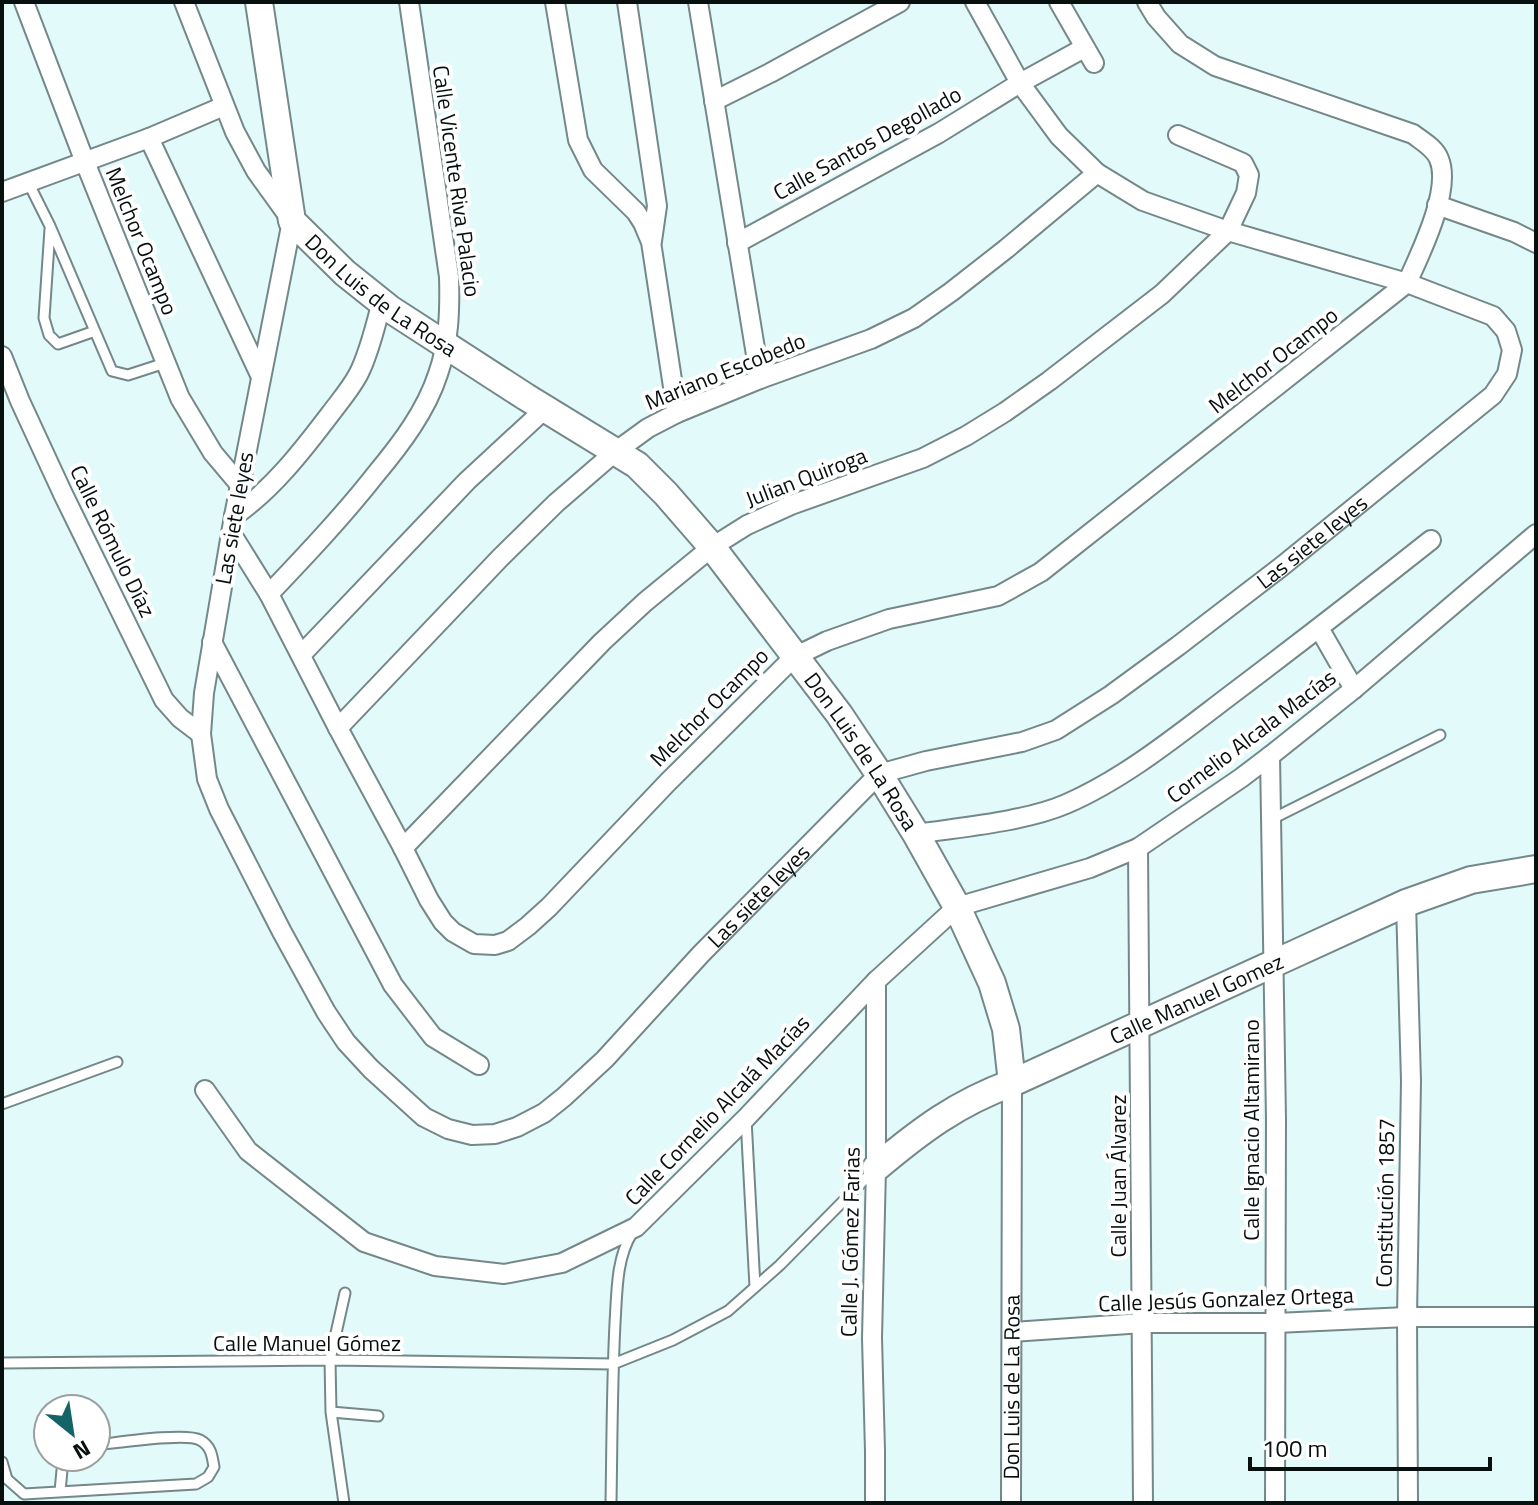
<svg xmlns="http://www.w3.org/2000/svg" width="1538" height="1505" font-family="'Titillium Web',sans-serif">
	<rect width="100%" height="100%" fill="#e3fafb"/>
	<g fill="none" stroke-linecap="round" stroke-linejoin="round">
		<defs>
			<path id="lane" d="M28 182 50 226 112 371 128 375 165 363
				M50 229 44 318 49 335 58 344 95 331
				M1272 819 1440 735
				M2 1104 117 1062
				M746 1119 755 1287
				M2 1363 330 1360 613 1364 673 1340 728 1311 780 1265 874 1170
				M331 1412 378 1416
				M2 1462 7 1479 24 1494 196 1484 208 1477 214 1467C212 1455 211 1446 200 1440 186 1432 115 1443 96 1445
				M60 1492 62 1470 67 1457
				M344 1503 331 1412 330 1360 345 1293
				M611 1503C612 1443 612 1383 615 1323 617 1293 616 1259 632 1233"/>
			<g id="street">
				<path d="M24 2 85 162 180 398 213 453 240 485"/>
				<path id="s1" d="M184 2 235 132 256 171 292 221 234 516 204 693 201 734 207 779 219 809 282 932 326 1012 346 1042 371 1069 424 1117 448 1129 472 1135 495 1134 517 1127 544 1113 564 1097 605 1059 701 954 879 774 926 761 1022 742 1056 730 1111 695 1178 646 1281 567 1493 395 1507 374 1512 350 1506 331 1493 316 1407 283 1228 231 1143 201 1097 173 1059 136 1020 83 975 2"/>
				<path d="M555 2 578 140 593 170 636 212 643 223 651 242 677 413"/>
				<path d="M627 2 657 206 652 241"/>
				<path d="M698 2 760 379"/>
				<path d="M1059 2 1094 63"/>
				<path d="M714 101 770 73 900 2"/>
				<path d="M149 138 261 377"/>
				<path d="M2 192 149 138 224 106"/>
				<path d="M1437 205 1514 232 1536 243"/>
				<path d="M737 243 939 133 1020 83 1084 48"/>
				<path d="M2 356 20 401 63 494 164 700 180 718 201 734"/>
				<path d="M234 516C272 490 303 450 331 413 340 401 352 387 359 373 370 351 375 326 382 302"/>
				<path d="M231 533 269 594 338 728 403 848 429 900 443 922 453 932 474 944 495 945 508 941 528 926 549 907 668 782 794 657 827 641 889 619 998 596 1041 572 1407 283C1420 254 1452 190 1439 159 1435 148 1422 141 1413 134L1215 66 1180 44 1156 17 1147 2"/>
				<path d="M269 594C306 555 343 516 376 474 401 444 426 411 438 374 449 343 450 310 449 277L409 2"/>
				<path d="M1319 628 1354 689"/>
				<path d="M212 642 393 985 433 1037 479 1065"/>
				<path d="M301 655 467 481 545 409"/>
				<path d="M338 728 500 558 556 503 615 452 648 428 677 413 760 379 871 339 914 318 951 292 1006 249 1097 173"/>
				<path d="M1270 756 1276 1119 1275 1503"/>
				<path d="M916 834C961 827 1024 822 1066 804 1124 779 1178 735 1228 697 1297 645 1364 593 1431 540"/>
				<path d="M403 848 602 642 645 602 712 547 747 525 791 505 923 458 966 436 1005 412 1049 381 1162 294 1228 231 1246 193 1249 175 1243 163 1178 135"/>
				<path d="M1138 848 1143 1503"/>
				<path d="M1406 903 1411 1081 1407 1317 1408 1503"/>
				<path d="M205 1090 248 1151 364 1242 435 1266 504 1274 562 1263 636 1227 746 1118 876 981 957 907 1090 868 1138 848 1241 778 1270 756 1354 689 1536 534"/>
				<path d="M1012 1332 1143 1323H1276L1407 1317H1536"/>
				<path d="M875 1503V1451L872 1338 876 1168V981"/>
				<path id="s2" d="M1011 1503 1012 1083"/>
			</g>
			<g id="secondary">
				<path id="s3" d="M259 2 292 221 345 273 390 309 526 397 637 465 666 494 712 547 839 714 879 774 916 834 957 907 992 983 1006 1029 1012 1083"/>
				<path id="s4" d="M876 1168C920 1131 957 1103 1012 1083L1406 903 1471 880 1536 869"/>
			</g>
		</defs>
		<use href="#lane" stroke="#748889" stroke-width="13"/>
		<use href="#street" stroke="#748889" stroke-width="22"/>
		<use href="#secondary" stroke="#748889" stroke-width="30"/>
		<use href="#lane" stroke="#fff" stroke-width="9"/>
		<use href="#street" stroke="#fff" stroke-width="18"/>
		<use href="#secondary" stroke="#fff" stroke-width="26"/>
	</g>
	<g text-anchor="middle" stroke-width="8" stroke-linejoin="round" paint-order="stroke">
		<g font-size="22" fill="#070f0f" stroke="#fff">
			<text transform="translate(867 143) rotate(-29)" y="8">Calle Santos Degollado</text>
			<text transform="translate(457 181) rotate(82)" y="8">Calle Vicente Riva Palacio</text>
			<text transform="translate(142 241) rotate(68)" y="8">Melchor Ocampo</text>
			<text dy="8" stroke="none"><textPath href="#s3" startOffset="338">Don Luis de La Rosa</textPath></text>
			<text transform="translate(1273 360) rotate(-38)" y="8">Melchor Ocampo</text>
			<text transform="translate(725 371) rotate(-22)" y="8">Mariano Escobedo</text>
			<text transform="translate(806 477) rotate(-21)" y="8">Julian Quiroga</text>
			<text transform="translate(234 518) rotate(-80)" y="8">Las siete leyes</text>
			<text transform="translate(113 541) rotate(64)" y="8">Calle Rómulo Díaz</text>
			<text dy="8" stroke="none"><textPath href="#s1" startOffset="2324">Las siete leyes</textPath></text>
			<text transform="translate(709 707) rotate(-45)" y="8">Melchor Ocampo</text>
			<text transform="translate(1251 736) rotate(-37)" y="8">Cornelio Alcala Macías</text>
			<text dy="8" stroke="none"><textPath href="#s3" startOffset="1010">Don Luis de La Rosa</textPath></text>
			<text dy="8" stroke="none"><textPath href="#s1" startOffset="1652">Las siete leyes</textPath></text>
			<text dy="8" stroke="none"><textPath href="#s4" startOffset="364">Calle Manuel Gomez</textPath></text>
			<text transform="translate(717 1110) rotate(-46)" y="8">Calle Cornelio Alcalá Macías</text>
			<text transform="translate(1251 1130) rotate(-90)" y="8">Calle Ignacio Altamirano</text>
			<text transform="translate(1118 1176) rotate(-90)" y="8">Calle Juan Álvarez</text>
			<text transform="translate(1385 1203) rotate(-89)" y="8">Constitución 1857</text>
			<text transform="translate(850 1242) rotate(-89)" y="8">Calle J. Gómez Farias</text>
			<text transform="translate(1226 1299) rotate(-2)" y="8">Calle Jesús Gonzalez Ortega</text>
			<text x="307" y="1351">Calle Manuel Gómez</text>
			<text dy="8" stroke="none"><textPath href="#s2" startOffset="116">Don Luis de La Rosa</textPath></text>
		</g>
	</g>
	<rect width="1538" height="1505" fill="none" stroke="#070f0f" stroke-width="8"/>
	<g transform="translate(72 1433) rotate(150)"><circle r="38" fill="#ffffff" stroke="#9c9f9f" stroke-width="2"/>
	<path d="M0-6L14 30L0 20L-14 30Z" fill="#146467"/>
	<text y="-12" font-size="22" font-weight="bold" text-anchor="middle" fill="#070f0f">N</text>
	</g>
	<path d="M1250 1457v12h240v-12" fill="none" stroke="#070f0f" stroke-width="4"/>
	<text x="1262" y="1457" font-size="24" fill="#070f0f" stroke="#ffffff" stroke-width="6" paint-order="stroke">100 m</text>
</svg>
